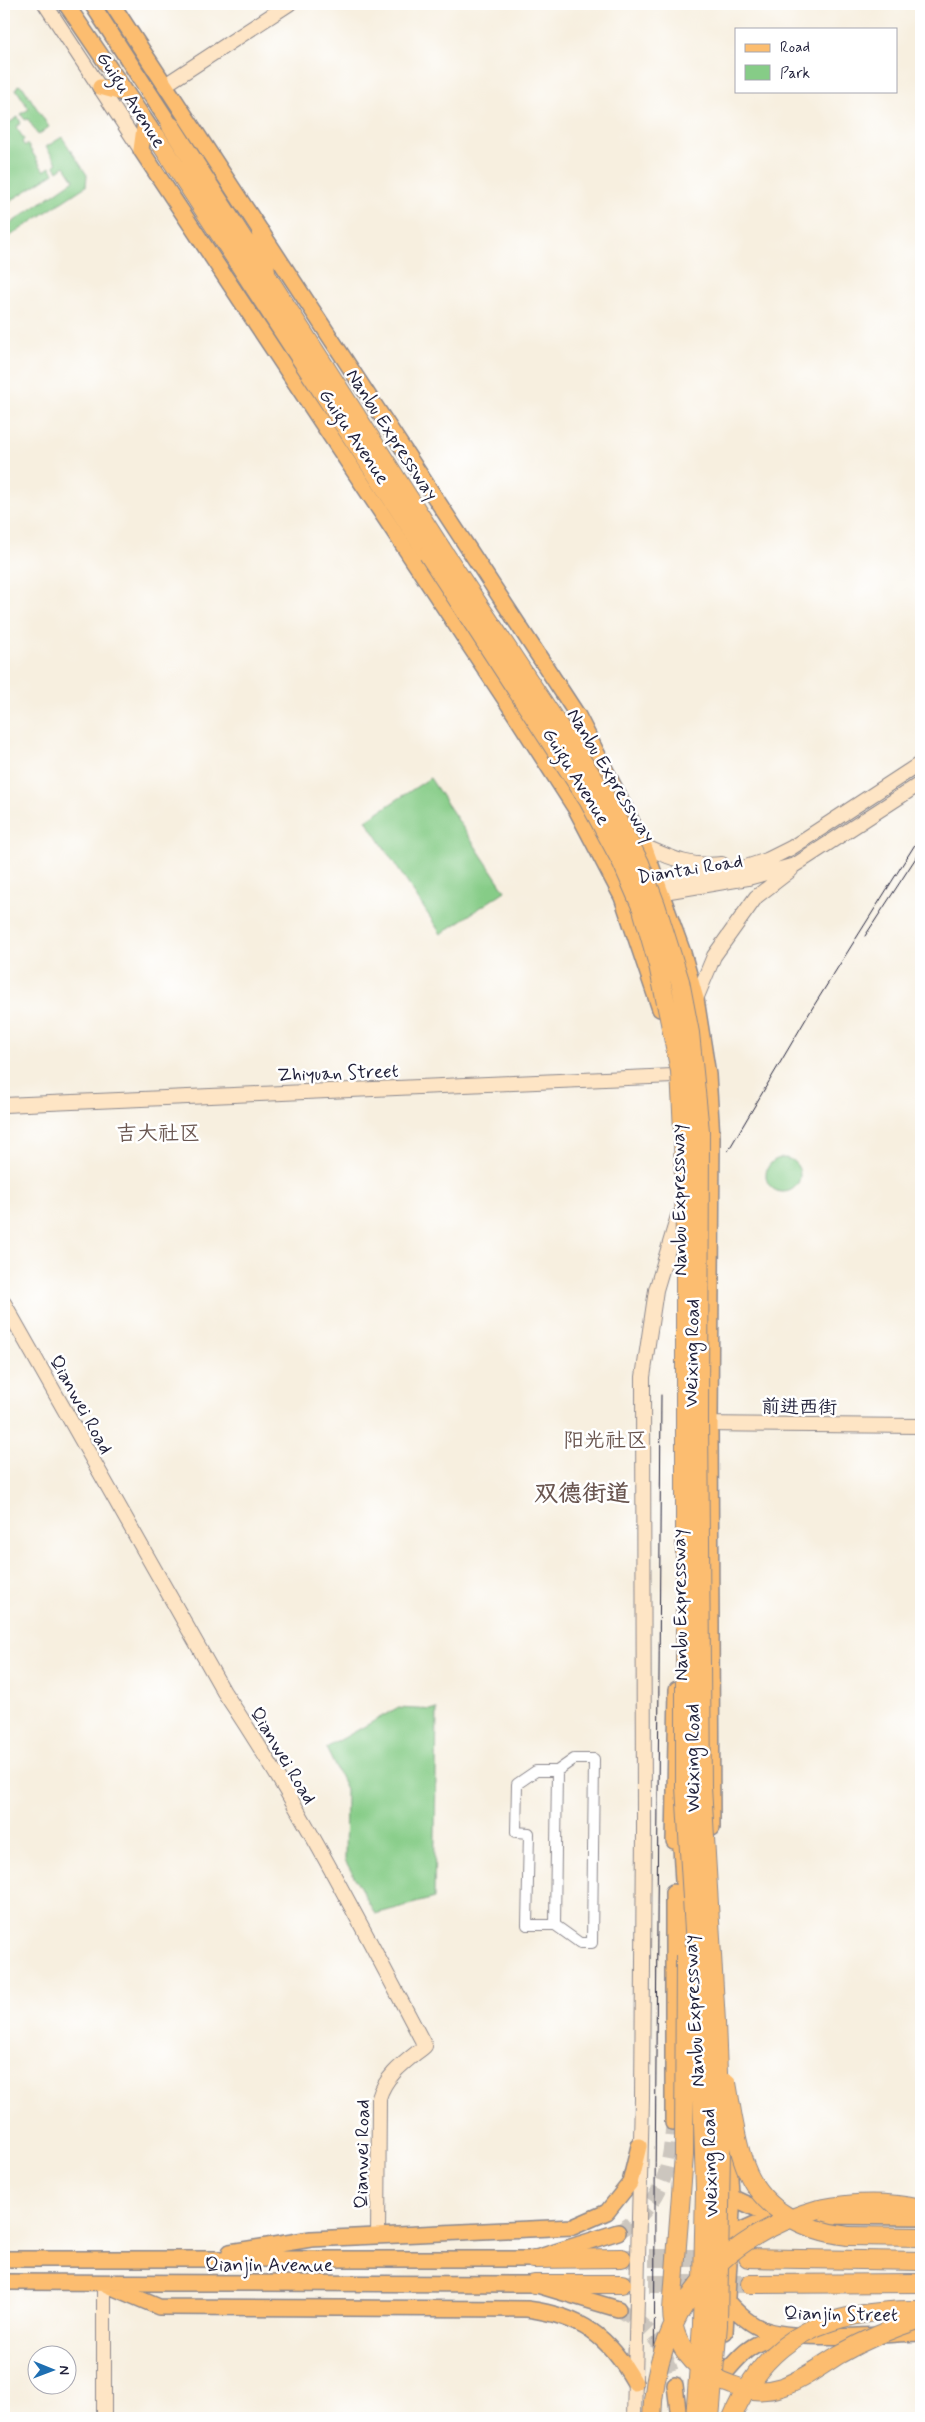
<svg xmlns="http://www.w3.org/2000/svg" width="925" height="2422" font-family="Mynerve,'LXGW WenKai TC',sans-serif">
	<rect width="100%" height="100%" fill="#fff"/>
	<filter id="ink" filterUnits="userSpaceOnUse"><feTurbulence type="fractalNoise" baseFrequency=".02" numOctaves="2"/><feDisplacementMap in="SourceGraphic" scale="10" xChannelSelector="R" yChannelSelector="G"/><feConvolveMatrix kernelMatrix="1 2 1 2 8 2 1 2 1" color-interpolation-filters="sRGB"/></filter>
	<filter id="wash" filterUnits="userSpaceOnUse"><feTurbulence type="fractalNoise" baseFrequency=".0096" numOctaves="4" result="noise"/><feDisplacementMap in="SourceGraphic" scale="20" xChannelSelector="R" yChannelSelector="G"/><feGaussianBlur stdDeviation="1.12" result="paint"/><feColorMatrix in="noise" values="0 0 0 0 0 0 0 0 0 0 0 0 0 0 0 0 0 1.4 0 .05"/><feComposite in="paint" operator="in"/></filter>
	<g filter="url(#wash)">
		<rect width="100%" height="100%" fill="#f7efdf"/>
		<path fill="#86cc87" stroke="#547761" d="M18 85 23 87 49 127 38 135 28 119 25 120 21 114 29 109 16 89Z
			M18 117 21 123 16 127 24 139 22 142 25 146 27 144 44 171 50 167 54 173 4 205V126Z
			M62 137 87 175 86 186 4 240V228L74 180 65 166 58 171 54 165 57 163 46 147Z
			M430 778 505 891 441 934 366 820Z
			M766 1175a17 17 0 1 1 34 0a17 17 0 1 1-34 0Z
			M397 1708 437 1710 434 1898 375 1914 345 1860 346 1789 326 1748Z"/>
	</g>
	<g filter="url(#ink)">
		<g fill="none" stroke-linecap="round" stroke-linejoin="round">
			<path stroke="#ccc6be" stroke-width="15" stroke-dasharray="15 8" stroke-linecap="butt" d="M618 2232C662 2206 670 2171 673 2123
				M618 2309C653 2329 665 2346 675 2385"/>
			<path stroke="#ccc6be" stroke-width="18" stroke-dasharray="18 9" stroke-linecap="butt" d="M622 2258H718
				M622 2284H750"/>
			<defs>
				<path id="street" d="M574 1759H594L592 1943H580L555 1925 557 1771Z
					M555 1925H527L529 1833 516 1832 517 1784 536 1771H557"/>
				<path id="secondary" d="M45 4 141 150
					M165 85 289 4
					M644 846C671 858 692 868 722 864
					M648 886 658 882 740 869 767 860 791 848 921 763
					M652 894 748 878 795 865 921 783
					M696 999 714 956 756 897 791 870
					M4 1105 673 1076
					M4 1303 224 1692C299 1803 362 1927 425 2046 407 2061 386 2074 379 2098L378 2236
					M701 1424 921 1426
					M104 2418V2283
					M634 2418 642 2099 644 1828 643 1377 656 1290 678 1216"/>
				<path id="primary" d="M66 4 151 129
					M92 4 171 126
					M112 4 578 716 644 846 683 953 696 999 708 1075 712 1137 710 1424 712 1828
					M100 87 126 94
					M145 121 141 150 509 705 577 811 622 897 660 1009
					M680 1830 687 1950
					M674 1841 677 1689
					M673 2123V1892
					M731 2197 757 2209 783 2214
					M813 2216 921 2217
					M724 2238 755 2224 785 2218
					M230 2252 311 2239 573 2227 607 2212 630 2183 639 2146
					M4 2259H533L618 2232
					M4 2282 534 2284 618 2309
					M107 2285 159 2307 527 2309C581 2316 609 2336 635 2383
					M724 2298C734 2309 746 2322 760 2328 796 2343 880 2334 921 2333
					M725 2332 732 2210 728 2145
					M721 2378C741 2354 750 2343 781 2335
					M675 2385 679 2418"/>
				<path id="highway" d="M171 126 441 548
					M155 135 428 554
					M261 233 266 272
					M819 2209C854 2202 887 2201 921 2209
					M848 2236 921 2237
					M748 2258 921 2261
					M533 2259 622 2258
					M534 2284H622
					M750 2284 921 2283"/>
			</defs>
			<use href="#street" stroke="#8c888d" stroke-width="12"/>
			<use href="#secondary" stroke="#8c888d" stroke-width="16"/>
			<use href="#primary" stroke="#8c888d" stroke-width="18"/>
			<use href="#highway" stroke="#8c888d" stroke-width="20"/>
			<use href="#street" stroke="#fff" stroke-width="10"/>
			<use href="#secondary" stroke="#fee5c5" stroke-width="14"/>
			<use href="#primary" stroke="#fcbd6f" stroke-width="15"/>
			<use href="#highway" stroke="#fcbd6f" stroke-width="18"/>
			<path stroke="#22223b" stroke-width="1" d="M865 936 921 850
				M728 1151 813 1007 921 835
				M654 2418C655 2077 659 1736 661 1395"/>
			<defs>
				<path id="highway-bridge" d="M441 548 602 791 640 863 656 905 680 981 690 1033 700 1131 699 1419 702 1787 716 2022 721 2150 718 2325 710 2418
					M428 554 588 800 622 863 642 909 658 965 680 1071 683 1131 685 1239V1787L700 2026 705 2189 702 2325 695 2418
					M685 1955 684 2155 672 2310C672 2332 682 2352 699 2367 708 2375 720 2381 732 2385 777 2402 804 2376 840 2354 866 2339 893 2328 921 2319
					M727 2083C732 2110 735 2140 745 2166 761 2210 805 2231 848 2236
					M652 2418C655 2313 719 2237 819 2209
					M732 2418C767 2332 834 2309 921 2310"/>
			</defs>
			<use href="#highway-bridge" stroke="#8c888d" stroke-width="20" stroke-linecap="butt"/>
			<use href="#highway-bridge" stroke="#fcbd6f" stroke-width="18"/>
		</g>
	</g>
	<g text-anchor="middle" stroke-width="5" stroke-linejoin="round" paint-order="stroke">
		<g font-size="19" fill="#22223b" stroke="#fff">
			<text transform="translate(132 99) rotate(57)" y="7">Guigu Avenue</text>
			<text transform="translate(393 434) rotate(57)" y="7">Nanbu Expressway</text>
			<text transform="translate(355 436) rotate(56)" y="7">Guigu Avenue</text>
			<text transform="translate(612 775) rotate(59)" y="7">Nanbu Expressway</text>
			<text transform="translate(577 776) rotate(58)" y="7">Guigu Avenue</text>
			<text transform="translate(690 868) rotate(-9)" y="7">Diantai Road</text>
			<text transform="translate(338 1072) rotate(-2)" y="7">Zhiyuan Street</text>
			<text transform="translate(678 1200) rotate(-91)" y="7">Nanbu Expressway</text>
			<text transform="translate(691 1353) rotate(-89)" y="7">Weixing Road</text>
			<text transform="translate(82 1404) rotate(61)" y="7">Qianwei Road</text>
			<text transform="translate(799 1406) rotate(1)" y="7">前进西街</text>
			<text transform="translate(679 1605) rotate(-91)" y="7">Nanbu Expressway</text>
			<text transform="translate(284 1755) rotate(59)" y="7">Qianwei Road</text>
			<text transform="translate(692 1758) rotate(-90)" y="7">Weixing Road</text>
			<text transform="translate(693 2011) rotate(-93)" y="7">Nanbu Expressway</text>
			<text transform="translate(361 2154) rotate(-89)" y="7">Qianwei Road</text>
			<text transform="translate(709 2163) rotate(-92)" y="7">Weixing Road</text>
			<text x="269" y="2271">Qianjin Avenue</text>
			<text transform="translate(841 2313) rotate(1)" y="7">Qianjin Street</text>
		</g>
		<g font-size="21" fill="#6a5650" stroke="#fff">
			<text x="158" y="1140">吉大社区</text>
			<text x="605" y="1447">阳光社区</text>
		</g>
		<g font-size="24" font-weight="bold" fill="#6a5650" stroke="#fff">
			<text x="582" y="1501">双德街道</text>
		</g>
	</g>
	<rect width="925" height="2422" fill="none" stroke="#fff" stroke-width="20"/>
	<rect x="735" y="28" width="162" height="65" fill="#ffffff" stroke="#a7a7b1"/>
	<rect x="745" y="44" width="25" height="8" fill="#fcbd6f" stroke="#a7a7b1"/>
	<text x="780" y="52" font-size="15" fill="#22223b">Road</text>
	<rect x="745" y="65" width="25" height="15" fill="#86cc87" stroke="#a7a7b1"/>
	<text x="780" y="78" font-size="15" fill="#22223b">Park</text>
	<g transform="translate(52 2370) rotate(91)"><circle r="24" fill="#ffffff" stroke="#a7a7b1"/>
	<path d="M0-4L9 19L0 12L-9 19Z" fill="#1f6fb2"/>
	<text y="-8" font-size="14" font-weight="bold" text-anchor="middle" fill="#22223b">N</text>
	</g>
</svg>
